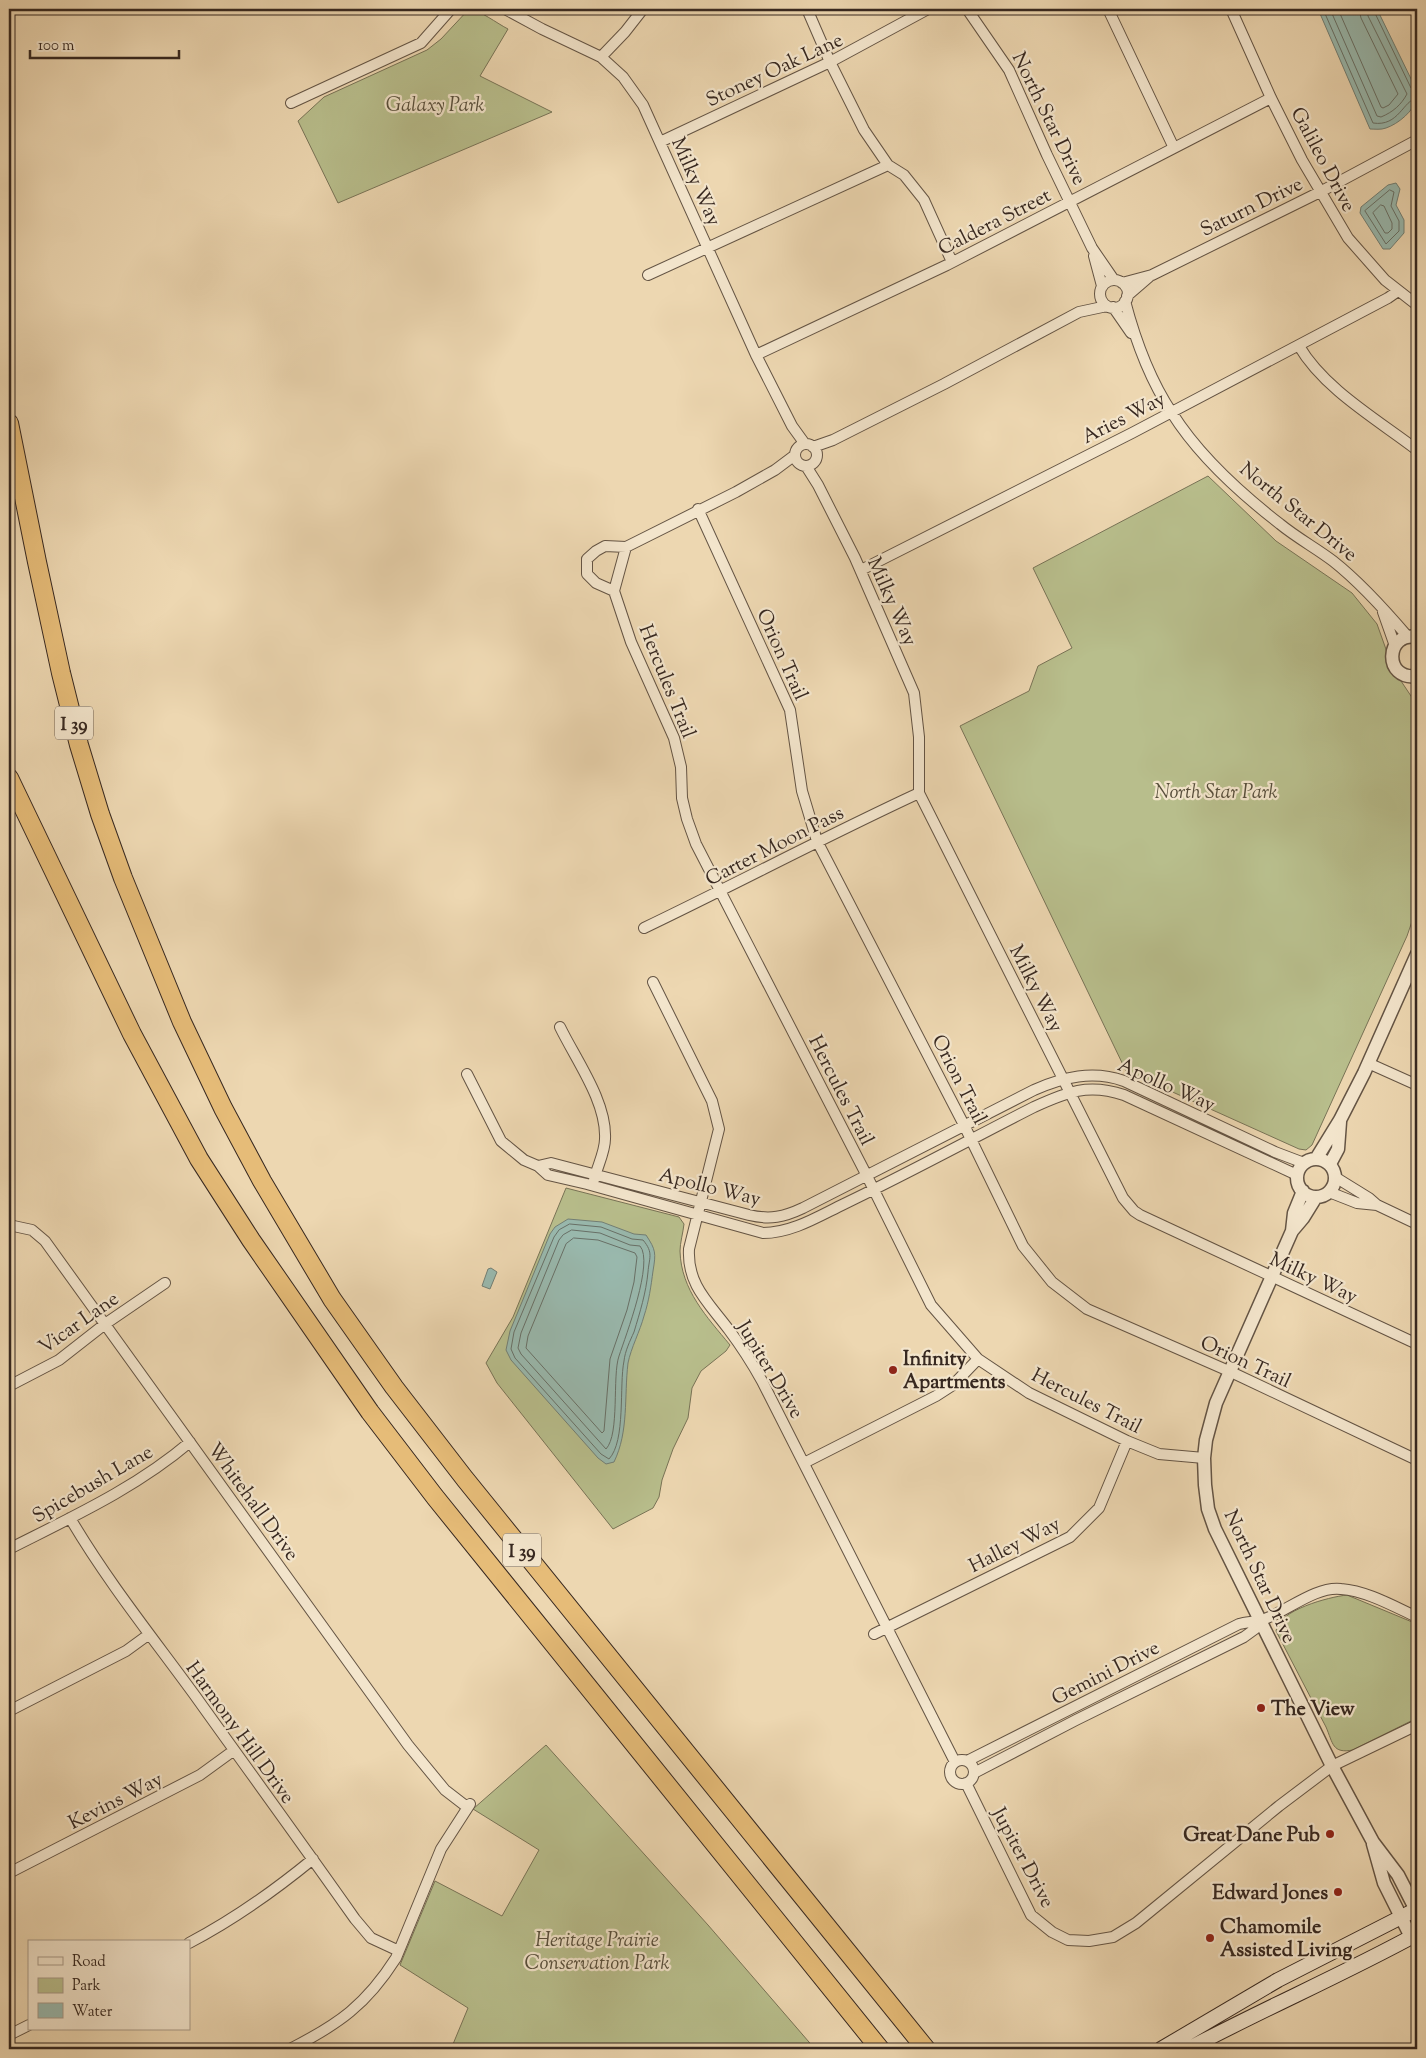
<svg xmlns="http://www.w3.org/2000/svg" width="1426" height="2058" font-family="'Sorts Mill Goudy',serif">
	<rect width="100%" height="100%" fill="#edd7b1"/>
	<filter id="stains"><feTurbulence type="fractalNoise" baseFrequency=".004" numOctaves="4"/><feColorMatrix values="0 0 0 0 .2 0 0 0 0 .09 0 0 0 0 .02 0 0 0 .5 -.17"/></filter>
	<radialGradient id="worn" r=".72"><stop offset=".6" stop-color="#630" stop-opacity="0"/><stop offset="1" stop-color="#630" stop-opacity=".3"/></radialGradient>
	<path fill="#b8be8c" stroke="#787356" d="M469 9C478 9 498 24 508 29L480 76 552 112 338 203 298 121 324 97 427 50 441 39Z
		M1208 476 1276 541 1352 593 1377 624 1393 669 1417 705V907L1407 936 1312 1145 1306 1150 1299 1149 1126 1071 960 726 1029 691 1038 666 1072 648 1033 568Z
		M566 1188 679 1217 684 1224C683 1233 680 1243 680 1251 681 1290 707 1317 730 1345L726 1351 701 1371 692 1388 688 1418 673 1449 662 1480 659 1497 653 1508 613 1529 497 1383 486 1363 513 1317Z
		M1347 1595 1417 1624V1716L1411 1721 1353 1750C1332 1754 1333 1743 1326 1727L1276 1631C1278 1610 1329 1597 1347 1595Z
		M546 1745 708 1925 815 2049H451L468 2008 400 1965 435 1881 502 1916 539 1850 473 1809Z"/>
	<path fill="#99b9ae" stroke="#727f75" d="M1318 9H1377L1415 87C1416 90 1418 95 1417 98 1414 111 1398 124 1386 128 1381 130 1375 129 1370 129Z
		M1396 183 1400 189 1396 205 1404 220V233L1390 249H1383L1360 213 1361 207 1388 185Z
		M568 1219 602 1222 634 1234 646 1235C656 1250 656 1253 653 1271 651 1286 649 1301 644 1316 640 1331 631 1348 628 1363 624 1397 629 1431 614 1462L606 1464 598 1458 511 1360 506 1350 510 1331 550 1234 555 1227Z
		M491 1268 497 1272 490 1289 482 1286 488 1269Z"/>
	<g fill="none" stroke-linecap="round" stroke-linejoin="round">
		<path stroke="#687067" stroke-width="1" d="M1323 9 1373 123C1399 127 1403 100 1417 98
			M1330 9 1377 116 1381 117C1393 112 1401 105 1407 94L1368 16 1367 9
			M1338 9 1381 107 1383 108 1389 105 1398 94 1361 18 1359 9
			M1373 9 1411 88 1417 91
			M1390 190 1394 192 1391 206 1399 221V231L1386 244 1365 211Z
			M1381 205 1384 206 1392 223V229L1388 233H1385L1373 213Z
			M570 1224 601 1227 632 1239 643 1240C654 1253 649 1258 648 1272 646 1293 640 1312 634 1332 630 1341 625 1351 624 1361 619 1385 626 1441 609 1459L601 1454 515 1358 511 1349 514 1332 554 1237 559 1230Z
			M572 1230 600 1233 630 1245 640 1246C654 1262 626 1335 619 1356 612 1376 620 1434 606 1449L521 1354 518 1348 521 1333 559 1240 563 1235Z
			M574 1238 598 1240 635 1253 637 1257 634 1282 627 1310 610 1359 604 1431 602 1433 526 1348 528 1336 566 1244Z"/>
		<defs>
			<path id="minor" d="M505 9 542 29 601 57 623 77 643 105 756 355 792 426 805 444
				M807 9 830 62 864 130 888 165 904 175 924 200 952 262
				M967 9 1009 70 1047 155 1092 248 1114 280
				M1108 9 1174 148
				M1231 9 1271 98 1302 160 1348 238 1385 280 1417 305
				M601 57 625 32 643 9
				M291 103 421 43 451 9
				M660 142 830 62 928 9
				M1094 256 1102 286
				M648 275 888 165
				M1100 294a14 14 0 1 1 28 0a14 14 0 1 1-28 0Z
				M1122 283 1152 275 1320 192 1417 140
				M1127 296 1149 277
				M1125 301C1135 339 1150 380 1172 413 1199 456 1240 493 1280 524 1297 538 1316 548 1333 561 1361 583 1385 610 1408 637
				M1113 307 1131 333
				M1299 346C1324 389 1378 420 1417 450
				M756 355 947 265 1271 98
				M795 455a11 11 0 1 1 22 0a11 11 0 1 1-22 0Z
				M813 447 833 440 944 384 1079 312 1107 306
				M806 466 818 485 855 558 914 693 919 737V793L1123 1198 1134 1211 1140 1215 1417 1344
				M698 509 790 710 802 791 817 841 964 1125 1023 1246 1052 1282 1087 1309 1231 1372 1417 1460
				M861 570 1132 433 1388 298 1398 291
				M614 591 631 642 674 738 681 767 682 798 687 819 696 844 867 1176 931 1305 978 1359 1029 1393 1127 1441 1159 1454 1204 1458
				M614 591 596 583 587 574V559L596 551 605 546 626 547 736 492 775 470 795 455
				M614 591 626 547
				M1383 612 1395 646
				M644 928C736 884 826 836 919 793
				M653 982 712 1101 719 1129 689 1249C687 1285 709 1303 729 1330 741 1346 752 1363 762 1381L955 1762
				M560 1027C576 1060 607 1102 605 1139 605 1152 597 1167 594 1180
				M1368 1063 1417 1085
				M467 1074 501 1141 524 1160 538 1166 548 1175 587 1184 763 1233C792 1233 819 1216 844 1204 909 1173 971 1139 1034 1107 1067 1092 1088 1083 1124 1095L1297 1175
				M538 1166 551 1163 749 1215C770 1220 784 1217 803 1208L1034 1090C1063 1077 1093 1070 1124 1081L1275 1152 1304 1163
				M1335 1177 1369 1198 1377 1205
				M1329 1192 1357 1203 1377 1205 1417 1224
				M9 1225 32 1230 45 1241 408 1745 445 1790 467 1807
				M9 1386 59 1360 105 1324 165 1283
				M804 1463 936 1396 953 1385 978 1359
				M70 1518C107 1581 153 1638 196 1697 249 1771 303 1845 355 1919L371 1938 399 1951
				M9 1549C72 1517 136 1488 190 1442
				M874 1634 1070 1537 1099 1508 1127 1441
				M9 1711 126 1651 148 1635
				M950 1772a12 12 0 1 1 24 0a12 12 0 1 1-24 0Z
				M967 1761 1239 1624C1246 1622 1254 1622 1262 1620 1286 1612 1315 1586 1341 1589 1367 1591 1393 1606 1417 1617
				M974 1773 1076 1720 1244 1637 1255 1629 1261 1620
				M966 1783 1031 1915 1052 1932 1068 1940 1089 1941 1113 1937 1136 1923 1279 1806 1332 1766 1417 1725
				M9 1873 200 1775 233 1751
				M189 1943C233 1920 274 1891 313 1859
				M9 2035 29 2025
				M290 2049C339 2024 366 2005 396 1958L441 1849 470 1804"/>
			<path id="tertiary" d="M1417 637C1385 631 1383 681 1417 676
				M1316 1159 1340 1120 1364 1073 1417 954
				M1297 1178a19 19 0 1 1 38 0a19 19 0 1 1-38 0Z
				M1330 1164 1338 1149 1340 1122
				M1303 1191 1294 1213 1292 1231 1216 1403 1206 1440 1204 1458 1205 1485 1208 1509 1215 1529 1332 1766 1373 1842 1398 1875 1417 1912
				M1292 1231 1303 1218 1316 1197
				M1373 1844 1384 1883 1411 1937"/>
			<path id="secondary" d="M1161 2049 1278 1980 1417 1909
				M1188 2049C1263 2009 1342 1975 1417 1934"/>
			<path id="motorway" d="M9 423 37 562 61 673 79 745 100 814 123 878 182 1022 223 1108 262 1181 332 1299 394 1387 465 1479 926 2049
				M9 778 132 1034 199 1159 251 1240 370 1412 435 1497 880 2049"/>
		</defs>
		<use href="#minor" stroke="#645444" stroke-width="12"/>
		<use href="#tertiary" stroke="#645444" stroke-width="15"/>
		<use href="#secondary" stroke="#372820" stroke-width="16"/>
		<use href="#motorway" stroke="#372820" stroke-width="20"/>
		<use href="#minor" stroke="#f3e5cc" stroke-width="10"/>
		<use href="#tertiary" stroke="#f3e5cc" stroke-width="12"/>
		<use href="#secondary" stroke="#f3e5cc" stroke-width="14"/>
		<use href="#motorway" stroke="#e6bc78" stroke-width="18"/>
	</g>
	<g fill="#8f2418" stroke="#f3e5cc" stroke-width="2">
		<circle cx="893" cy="1370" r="5"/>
		<circle cx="1261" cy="1708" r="5"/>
		<circle cx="1330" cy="1834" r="5"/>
		<circle cx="1338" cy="1892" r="5"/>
		<circle cx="1210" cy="1938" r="5"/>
	</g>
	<g text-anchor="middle" stroke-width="4.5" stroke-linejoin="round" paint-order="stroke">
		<g fill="#f3e5cc" stroke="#6f6154" stroke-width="1">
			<rect x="55" y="706.5" width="38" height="33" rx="4"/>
			<rect x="503" y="1533.5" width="38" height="33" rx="4"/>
		</g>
		<g font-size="19" font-weight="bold" fill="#372820">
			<text x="74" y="730">I 39</text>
			<text x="522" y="1557">I 39</text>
		</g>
		<g font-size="20" fill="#372820" stroke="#f3e5cc">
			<text transform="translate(774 69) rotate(-25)" y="7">Stoney Oak Lane</text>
			<text transform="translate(1050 118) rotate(64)" y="7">North Star Drive</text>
			<text transform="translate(1324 159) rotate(62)" y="7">Galileo Drive</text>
			<text transform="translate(697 181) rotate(66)" y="7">Milky Way</text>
			<text transform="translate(1251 206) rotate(-26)" y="7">Saturn Drive</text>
			<text transform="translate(994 221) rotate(-27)" y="7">Caldera Street</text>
			<text transform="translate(1123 417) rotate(-27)" y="7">Aries Way</text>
			<text transform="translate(1299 511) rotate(39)" y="7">North Star Drive</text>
			<text transform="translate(893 601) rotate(66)" y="7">Milky Way</text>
			<text transform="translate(783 654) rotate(66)" y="7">Orion Trail</text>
			<text transform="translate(668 681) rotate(68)" y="7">Hercules Trail</text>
			<text transform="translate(774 845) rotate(-27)" y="7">Carter Moon Pass</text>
			<text transform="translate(1037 988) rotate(63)" y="7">Milky Way</text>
			<text transform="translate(960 1079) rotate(63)" y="7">Orion Trail</text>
			<text transform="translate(1167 1084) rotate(24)" y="7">Apollo Way</text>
			<text transform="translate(842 1090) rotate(63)" y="7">Hercules Trail</text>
			<text transform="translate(710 1186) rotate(14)" y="7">Apollo Way</text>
			<text transform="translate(1314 1277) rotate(25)" y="7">Milky Way</text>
			<text transform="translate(78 1322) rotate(-35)" y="7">Vicar Lane</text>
			<text transform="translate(1246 1361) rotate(25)" y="7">Orion Trail</text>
			<text transform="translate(771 1369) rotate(59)" y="7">Jupiter Drive</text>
			<text transform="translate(1087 1400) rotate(27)" y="7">Hercules Trail</text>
			<text transform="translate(92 1483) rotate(-30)" y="7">Spicebush Lane</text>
			<text transform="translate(254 1501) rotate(54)" y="7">Whitehall Drive</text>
			<text transform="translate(1014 1544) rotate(-27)" y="7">Halley Way</text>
			<text transform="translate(1261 1576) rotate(65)" y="7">North Star Drive</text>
			<text transform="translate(1105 1672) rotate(-27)" y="7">Gemini Drive</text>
			<text transform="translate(241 1732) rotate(54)" y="7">Harmony Hill Drive</text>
			<text transform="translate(115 1800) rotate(-27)" y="7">Kevins Way</text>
			<text transform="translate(1024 1857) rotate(62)" y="7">Jupiter Drive</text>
		</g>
		<g font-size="20" font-style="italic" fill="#574e3b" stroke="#f3e5cc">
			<text x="435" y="111">Galaxy Park</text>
			<text x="1216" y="798">North Star Park</text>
			<text x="597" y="1946">Heritage Prairie<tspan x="597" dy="23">Conservation Park</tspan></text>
		</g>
		<g font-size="20" font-weight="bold" fill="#372820" stroke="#f3e5cc" text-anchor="start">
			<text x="903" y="1365">Infinity<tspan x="903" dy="23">Apartments</tspan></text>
			<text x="1271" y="1715">The View</text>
			<text x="1320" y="1841" text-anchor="end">Great Dane Pub</text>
			<text x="1328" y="1899" text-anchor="end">Edward Jones</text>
			<text x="1220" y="1933">Chamomile<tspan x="1220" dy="23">Assisted Living</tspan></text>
		</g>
	</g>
	<rect width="1426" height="2058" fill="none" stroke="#edd7b1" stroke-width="30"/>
	<rect x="10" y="10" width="1406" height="2038" fill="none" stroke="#372820" stroke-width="2.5"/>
	<rect x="15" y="15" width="1396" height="2028" fill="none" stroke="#372820"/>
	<rect x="28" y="1940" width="162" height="90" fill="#f3e5cc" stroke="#a89987"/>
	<rect x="38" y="1957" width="25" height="8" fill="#f3e5cc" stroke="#a89987"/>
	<text x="72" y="1966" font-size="15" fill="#372820">Road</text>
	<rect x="38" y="1978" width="25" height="15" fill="#b8be8c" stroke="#a89987"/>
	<text x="72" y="1990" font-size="15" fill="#372820">Park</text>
	<rect x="38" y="2003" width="25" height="15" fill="#99b9ae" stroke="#a89987"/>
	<text x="72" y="2016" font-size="15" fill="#372820">Water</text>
	<path d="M30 50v8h149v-8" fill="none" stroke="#372820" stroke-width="2.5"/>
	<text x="38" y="50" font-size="15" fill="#372820" stroke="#f3e5cc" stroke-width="4" paint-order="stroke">100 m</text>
	<rect width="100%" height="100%" filter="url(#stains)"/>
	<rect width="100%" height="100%" fill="url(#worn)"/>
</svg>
